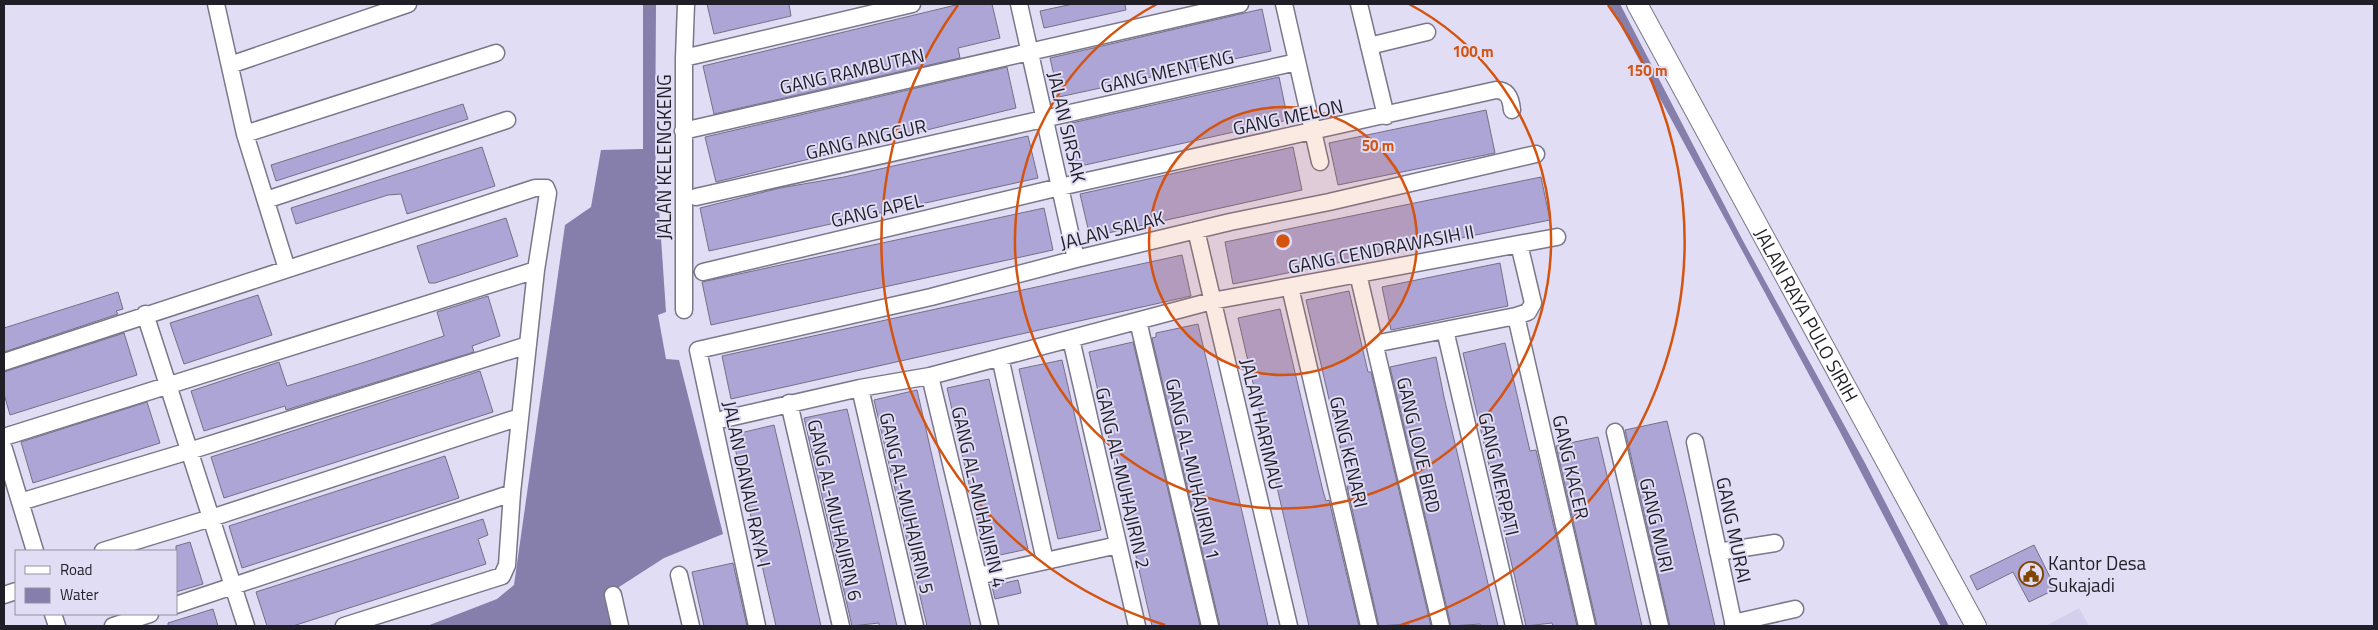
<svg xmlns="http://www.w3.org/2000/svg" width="2378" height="630" font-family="'Titillium Web',sans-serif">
	<rect width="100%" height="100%" fill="#e1ddf4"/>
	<path fill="#d3cfec" d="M2079 608 2089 626H2046Z"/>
	<path fill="#867eab" d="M643 4H656L655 149 666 312 658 315 666 359 679 360 723 534 664 558 619 587 627 626H463L464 625 427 626 497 599 514 585 565 225 591 207 601 150 643 149Z
		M1609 4H1620L1742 239 1865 463 1949 626H1941L1840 432Z"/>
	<path fill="#ada5d5" stroke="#747084" d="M707 4H789L791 16 714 34Z
		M960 4H992L1000 38 958 48 960 58 714 114 703 66Z
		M1073 4H1125L1126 10 1044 28 1040 11Z
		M1262 9 1271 51 1059 97 1050 58Z
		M1007 67 1016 108 716 182 705 137Z
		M1279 77 1288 120 1076 167 1067 124Z
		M463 104 468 119 276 181 271 165Z
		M1486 110 1495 153 1338 185 1329 143Z
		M1028 136 1038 178 709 251 700 208 780 188 844 177Z
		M482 147 495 186 407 214 401 194 388 195 296 224 291 208Z
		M1293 147 1302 190 1090 237 1080 194Z
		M1541 177 1550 220 1233 284 1225 242Z
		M1044 208 1053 250 711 325 702 282Z
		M506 218 518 256 435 283H429L417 246Z
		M1182 255 1191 296 731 399 722 356Z
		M1500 263 1508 306 1391 330 1382 287Z
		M1349 291 1368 372H1371L1431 626H1409L1408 624 1379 626 1349 496 1347 486 1349 485 1306 300Z
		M118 292 123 309 116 311 118 314 4 352V328Z
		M258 295 272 335 184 364 170 323Z
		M488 296 500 336 472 346 474 352 286 410 285 406 204 431 191 391 279 362 287 386 365 362 444 336 437 312Z
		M1280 309 1323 491 1326 501 1329 500 1359 626H1309L1238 318Z
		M1198 324 1243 516 1268 626H1220L1152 338 1156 337V333Z
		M124 333 137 375 10 415 4 394V372Z
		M1133 342 1200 626H1152L1089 352Z
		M1505 343 1530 451 1536 450 1577 626H1553L1552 623 1526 626 1463 353Z
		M1436 357 1444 397 1498 626H1481L1480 624 1451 626 1390 367Z
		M1062 360 1101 530 1058 539 1019 369Z
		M480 371 493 412 224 498 211 457Z
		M989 379 1028 549 986 558 947 388Z
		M917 390 961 583 971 626H927L874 400Z
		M147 402 160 443 33 483 21 442Z
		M847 409 868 498 897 626H879V623L852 626 804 418Z
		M1667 421 1683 488 1715 626H1670L1625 430Z
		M774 425 799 530 821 626H776L741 474 732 435Z
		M1598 437 1613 501 1642 626H1597L1556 446Z
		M445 456 459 498 242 568 229 526Z
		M483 519 488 535 478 539 486 564 293 626H267L256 592Z
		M190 542 203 584 176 592V546Z
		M2034 545 2056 589 2029 602 2013 572 1977 590 1970 576Z
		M733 563 747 626H704L692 572Z
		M1018 580 1021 593 995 599 992 586Z
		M213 609 218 626H168V623Z"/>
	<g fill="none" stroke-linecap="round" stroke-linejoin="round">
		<defs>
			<path id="minor" d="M216 4 245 134 287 269
				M1019 4 1076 259
				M1284 4 1320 162
				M1359 4 1386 116
				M1369 46 1427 32
				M684 58 912 4
				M230 65 408 4
				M683 131 1240 4
				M245 134 496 53
				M696 197 1297 62
				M266 200 507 120
				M1196 230 1289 626
				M703 272 1060 187 1496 90C1508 90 1511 99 1512 110
				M1358 274 1441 626
				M1290 287 1369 626
				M684 310V58L686 4
				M145 314 246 626
				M1516 316 1587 626
				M1138 321 1210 626
				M1445 330 1514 626
				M1071 339 1137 626
				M1374 344 1516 316 1528 312 1533 303 1519 244
				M1000 357 1045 561
				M4 362 535 188H546L548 193 536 270 512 493 507 565 502 576 344 626
				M930 376 990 626
				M860 388 915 626
				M789 403 841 626
				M724 419 860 388 930 376 1212 301 1557 237
				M1615 432 1660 626
				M4 437 536 270
				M1695 442 1734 626
				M4 449 35 551
				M20 502 189 451 528 345
				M103 551 211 518 520 417
				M1718 552 1775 543
				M679 575 691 626
				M978 576 1118 545
				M4 595 16 591
				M613 595 620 626
				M176 605 512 493
				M53 614 57 626
				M1733 623 1795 609
				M113 626 150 614
				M757 626 698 350 931 297 1076 259 1230 222 1329 202 1536 154"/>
			<g id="tertiary">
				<path id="s1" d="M1637 4 1976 626"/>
			</g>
		</defs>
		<use href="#minor" stroke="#7a778a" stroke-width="19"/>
		<use href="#tertiary" stroke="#7a778a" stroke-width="22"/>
		<use href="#minor" stroke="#fff" stroke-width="16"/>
		<use href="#tertiary" stroke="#fff" stroke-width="20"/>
	</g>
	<circle cx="1283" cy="241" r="134" fill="#d4530f" fill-opacity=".12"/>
	<g fill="none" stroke="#d4530f" stroke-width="2.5">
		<circle cx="1283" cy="241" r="134"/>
		<path d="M1409 4A268 268 0 1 1 1157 4"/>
		<path d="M1165 625A402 402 0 0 1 958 5M1608 5A402 402 0 0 1 1401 625"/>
	</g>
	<defs>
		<symbol id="civic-ring" viewBox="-11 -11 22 22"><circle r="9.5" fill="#e1ddf4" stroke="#824501" stroke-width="1.5"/><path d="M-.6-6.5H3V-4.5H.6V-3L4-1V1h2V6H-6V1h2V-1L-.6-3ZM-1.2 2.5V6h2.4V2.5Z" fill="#824501"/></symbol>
	</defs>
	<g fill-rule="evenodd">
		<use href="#civic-ring" x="2017" y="560" width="28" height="28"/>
	</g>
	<g text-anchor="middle" stroke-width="4" stroke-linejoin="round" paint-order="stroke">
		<g font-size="19" fill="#201f27" stroke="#e1ddf4">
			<text transform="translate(852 71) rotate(-13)" y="7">GANG RAMBUTAN</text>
			<text transform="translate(1167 71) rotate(-13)" y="7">GANG MENTENG</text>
			<text transform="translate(1288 117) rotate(-12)" y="7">GANG MELON</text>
			<text transform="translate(1067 127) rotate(77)" y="7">JALAN SIRSAK</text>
			<text transform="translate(866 139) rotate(-13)" y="7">GANG ANGGUR</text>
			<text transform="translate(664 157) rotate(-90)" y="7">JALAN KELENGKENG</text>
			<text transform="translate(877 210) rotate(-13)" y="7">GANG APEL</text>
			<text transform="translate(1112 230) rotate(-14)" y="7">JALAN SALAK</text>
			<text transform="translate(1381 249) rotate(-11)" y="7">GANG CENDRAWASIH II</text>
			<text dy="7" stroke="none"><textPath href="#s1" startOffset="354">JALAN RAYA PULO SIRIH</textPath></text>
			<text transform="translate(1262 424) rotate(77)" y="7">JALAN HARIMAU</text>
			<text transform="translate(1419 445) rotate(77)" y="7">GANG LOVE BIRD</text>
			<text transform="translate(1349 452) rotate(77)" y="7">GANG KENARI</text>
			<text transform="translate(1571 467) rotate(77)" y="7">GANG KACER</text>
			<text transform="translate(1193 469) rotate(77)" y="7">GANG AL-MUHAJIRIN 1</text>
			<text transform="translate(1499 474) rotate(77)" y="7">GANG MERPATI</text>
			<text transform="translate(1123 478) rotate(77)" y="7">GANG AL-MUHAJIRIN 2</text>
			<text transform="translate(747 484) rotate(78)" y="7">JALAN DANAU RAYA I</text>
			<text transform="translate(979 497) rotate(77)" y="7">GANG AL-MUHAJIRIN 4</text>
			<text transform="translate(907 503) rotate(77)" y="7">GANG AL-MUHAJIRIN 5</text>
			<text transform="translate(835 510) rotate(77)" y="7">GANG AL-MUHAJIRIN 6</text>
			<text transform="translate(1657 525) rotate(77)" y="7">GANG MURI</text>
			<text transform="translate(1734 530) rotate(78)" y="7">GANG MURAI</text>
		</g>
		<g font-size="19" fill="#201f27" stroke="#e1ddf4" text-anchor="start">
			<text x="2048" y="570">Kantor Desa<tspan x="2048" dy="22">Sukajadi</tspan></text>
		</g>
	</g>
	<circle cx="1283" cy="241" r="8" fill="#d4530f" stroke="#e1ddf4" stroke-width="2.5"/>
	<g font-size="15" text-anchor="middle" font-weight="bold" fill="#d4530f" stroke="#e1ddf4" stroke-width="4" stroke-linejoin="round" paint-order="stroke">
		<text x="1473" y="57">100 m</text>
		<text x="1647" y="76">150 m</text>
		<text x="1378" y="151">50 m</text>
	</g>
	<rect width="2378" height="630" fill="none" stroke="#201f27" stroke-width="10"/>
	<rect x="15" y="550" width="162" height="65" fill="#e1ddf4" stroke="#9491a2"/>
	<rect x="25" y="566" width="25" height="8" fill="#ffffff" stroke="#9491a2"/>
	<text x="60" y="575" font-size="15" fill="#201f27">Road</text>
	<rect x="25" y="588" width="25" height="15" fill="#867eab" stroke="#9491a2"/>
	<text x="60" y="600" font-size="15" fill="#201f27">Water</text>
</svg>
